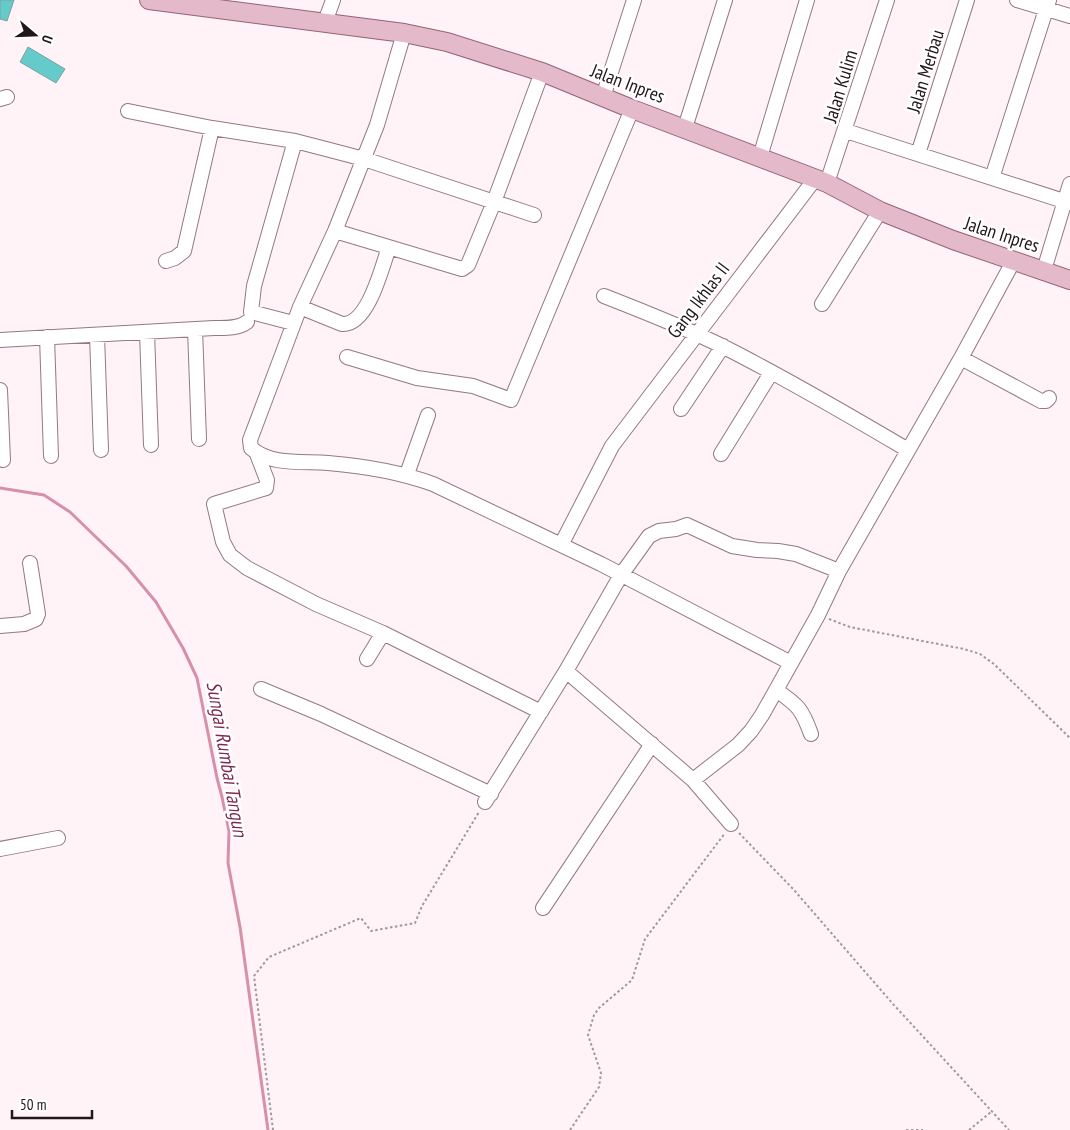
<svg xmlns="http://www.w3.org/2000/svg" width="1070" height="1130" font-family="'PT Sans Narrow',sans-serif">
	<rect width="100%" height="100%" fill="#fff3f7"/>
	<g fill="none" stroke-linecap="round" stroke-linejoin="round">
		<path stroke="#d88fac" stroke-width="3" d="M0 488 44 495 70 512 126 566 156 602 183 648 197 678 217 778 222 797 229 831 228 863 240 927 268 1130"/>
	</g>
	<path fill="#65cbca" stroke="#80a0a0" d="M0 0H14L7 21 0 19Z
		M28 47 65 69 56 83 20 62Z"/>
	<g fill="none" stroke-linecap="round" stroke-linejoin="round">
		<defs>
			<path id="minor" d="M1017 0 1070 16
				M325 22 333 0
				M404 33 377 125 335 231 300 307 250 440 251 448C271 466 303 461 328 463 364 466 400 472 433 484L601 564 791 663
				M603 97 634 0
				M0 99 7 97
				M128 111 212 128 295 141 326 149 364 159 534 215
				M685 128 725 0
				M846 131 1070 203
				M918 154 967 0
				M760 157 807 0
				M992 178 1049 0
				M827 183 887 0
				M335 231 462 269 468 265 494 202 542 72
				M166 261 175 258 184 251 212 128
				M1044 270 1070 184
				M604 296C645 312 686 328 724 347 787 379 847 414 908 450
				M822 304 880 211
				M300 307 342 324C368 326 382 267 389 247
				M293 323 251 312 254 286 295 141
				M195 329 199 439
				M147 332 151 445
				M97 335 101 450
				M47 337 51 456
				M0 340 214 328C224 328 238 329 247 322
				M347 357 417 378 473 386 511 400 632 109
				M961 358 1041 401H1046L1049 398
				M0 390 3 460
				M681 409 723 346
				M257 454 267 480 266 488 214 504 223 542 230 555 247 568 316 604 383 633 541 712
				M721 454 771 373
				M407 474 428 415
				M561 545 612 446 815 179
				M0 626 24 624 36 619 38 614 30 563
				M367 659 383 633
				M566 671 693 780 731 824
				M261 689 321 714 491 794
				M776 690C798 705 802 709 811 734
				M693 780 738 745 751 731 762 715 818 615 839 571 961 358 1014 260
				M485 802 566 671 621 575 649 536 659 531 676 529 687 525 732 546 757 550 778 551 796 554 839 571
				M0 849 58 838
				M543 908 652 744"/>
			<path id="major" d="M149 0 404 33 447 42 542 72 632 109 827 183 880 211 953 240 1070 280"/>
		</defs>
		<use href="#minor" stroke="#937982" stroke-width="16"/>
		<use href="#major" stroke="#946276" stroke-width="20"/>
		<path stroke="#a2979b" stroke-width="2" stroke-dasharray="2.5 2.5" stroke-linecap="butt" d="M829 619 850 627 964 649 980 654 994 664 1070 738
			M739 833 794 890 893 1004 1009 1130
			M273 1130 254 976 269 957 361 918 371 931 415 923 422 906 479 812
			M570 1130 599 1087 601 1073 588 1035 594 1015 599 1008 632 980 645 939 725 833
			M906 1130H923
			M969 1130 991 1112"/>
		<use href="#minor" stroke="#fff" stroke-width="14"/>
		<use href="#major" stroke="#e4b9ca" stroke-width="18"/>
	</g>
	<g text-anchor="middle" stroke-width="5" stroke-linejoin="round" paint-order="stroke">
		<g font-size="19" fill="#21161a" stroke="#fff">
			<text transform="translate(925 71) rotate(-73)" y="7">Jalan Merbau</text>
			<text transform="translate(628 83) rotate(21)" y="7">Jalan Inpres</text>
			<text transform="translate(840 86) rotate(-73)" y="7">Jalan Kulim</text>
			<text transform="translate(1002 234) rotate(18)" y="7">Jalan Inpres</text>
			<text transform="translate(698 300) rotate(-53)" y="7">Gang Ikhlas II</text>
		</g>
		<g font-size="20" font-style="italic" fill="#7e2952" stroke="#fff">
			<text transform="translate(227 759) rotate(80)" y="7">Sungai Rumbai Tangun</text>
		</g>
	</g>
	<g transform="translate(35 35) rotate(109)" stroke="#ffffff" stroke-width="4" paint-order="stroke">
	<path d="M0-4L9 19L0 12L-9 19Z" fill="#21161a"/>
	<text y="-8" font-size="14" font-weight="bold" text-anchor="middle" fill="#21161a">U</text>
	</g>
	<path d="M12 1110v8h80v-8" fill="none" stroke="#21161a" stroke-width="2.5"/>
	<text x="20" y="1110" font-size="15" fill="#21161a" stroke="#ffffff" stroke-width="4" paint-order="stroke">50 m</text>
</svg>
